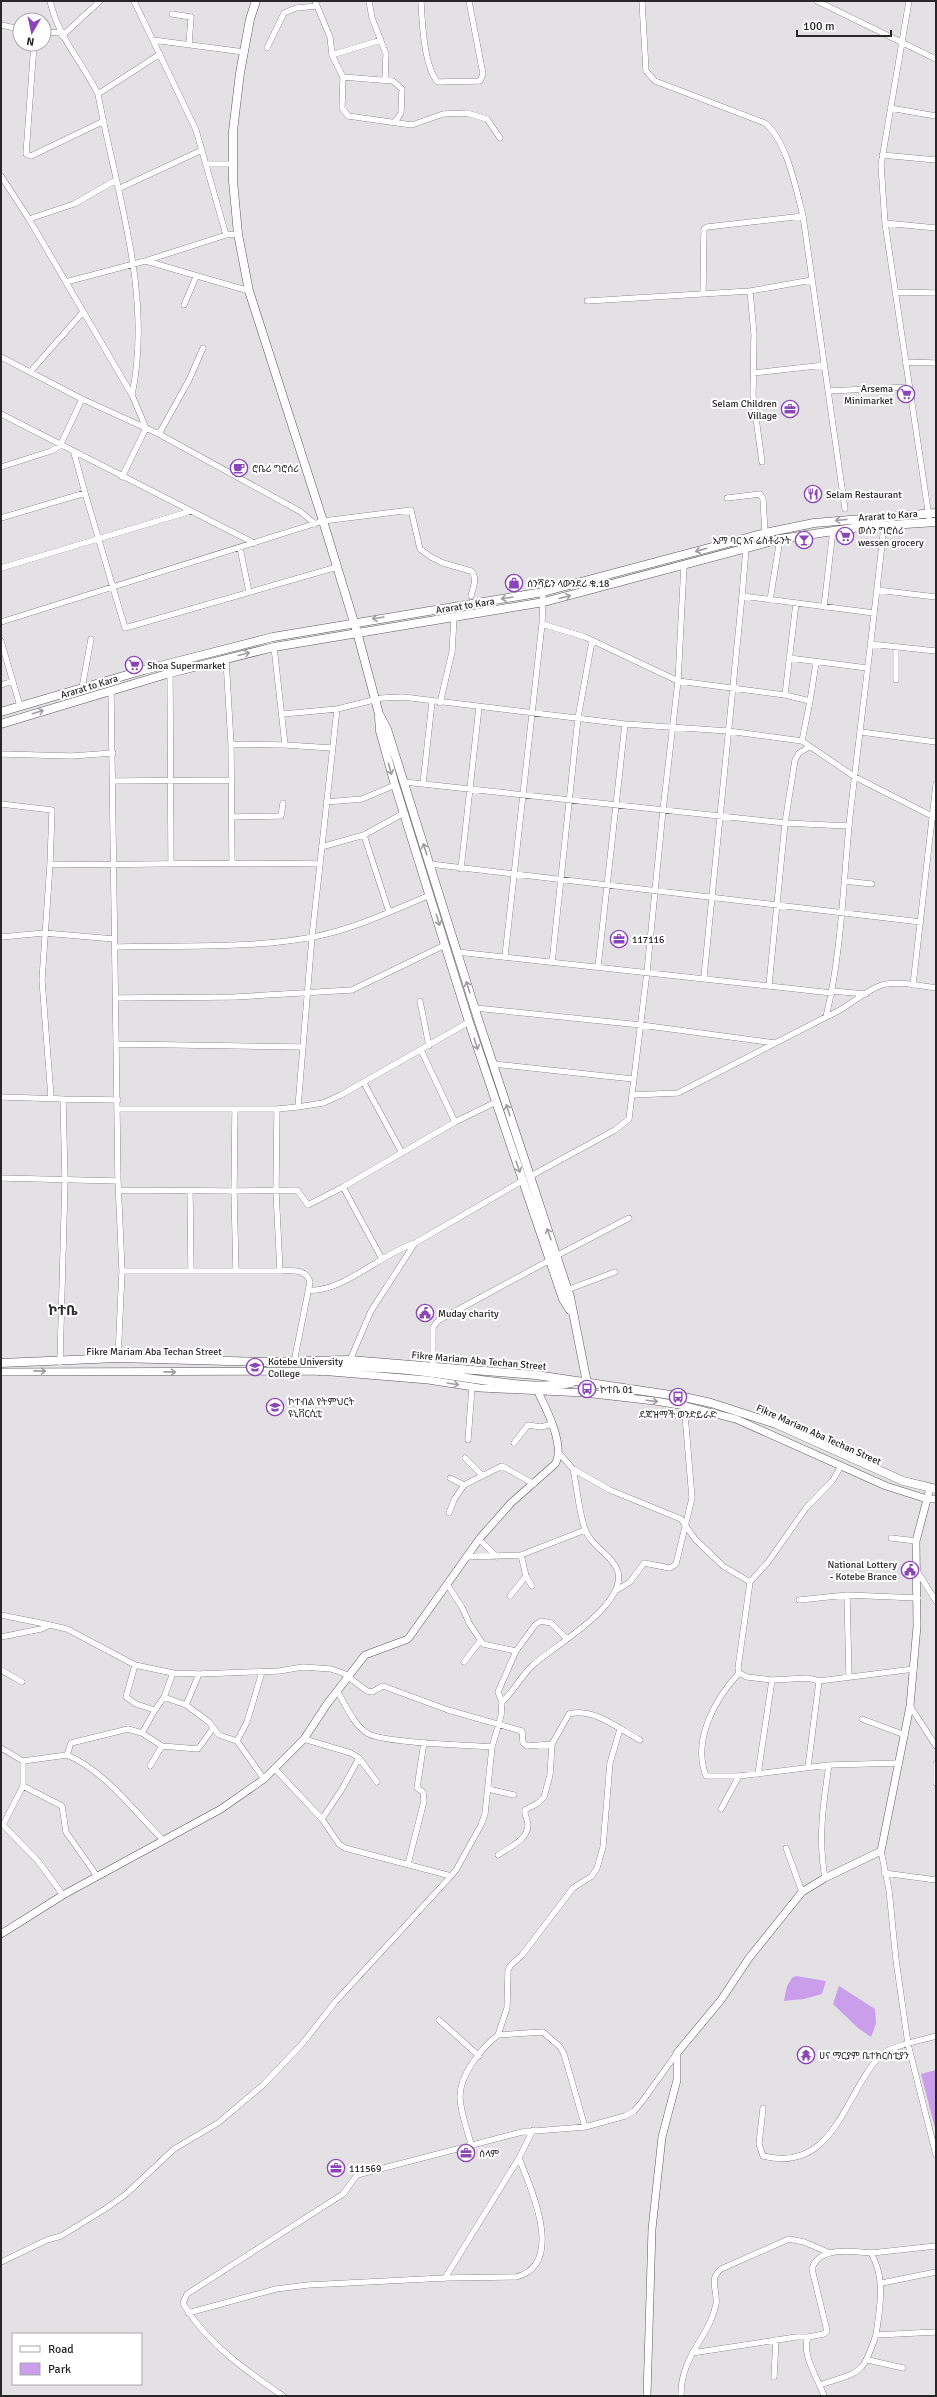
<svg xmlns="http://www.w3.org/2000/svg" width="937" height="2397" font-family="Signika,'Noto Sans Ethiopic',sans-serif">
	<rect width="100%" height="100%" fill="#e3e1e4"/>
	<path fill="#ca9eeb" d="M796 1976 826 1981 822 1994 804 1999 784 2001 787 1986 792 1978Z
		M839 1986 875 2009 876 2024 871 2037 858 2028 833 2004Z
		M936 2070V2132L921 2074Z"/>
	<g fill="none" stroke-linecap="round" stroke-linejoin="round">
		<defs>
			<path id="minor" d="M50 1C59 39 81 60 98 94 116 192 153 294 132 395
				M134 1 196 130 226 235 238 234
				M315 1 330 37 332 55 343 77 342 108 348 116 412 125 443 114 467 113 487 119 500 138
				M369 1 372 18 386 54 385 80
				M421 1C422 21 424 68 438 82L480 81 483 74 469 1
				M642 1 646 71 655 81 765 123C787 141 796 189 803 216L845 509
				M817 1 936 59
				M909 1 881 165 885 223 929 517
				M172 14 191 17 189 44
				M1 25 20 29
				M44 33 60 32
				M62 36 100 1
				M153 40 244 52
				M34 44 26 154 31 156 104 121
				M267 48 284 13 296 8 317 6
				M332 55 381 40
				M343 77 393 81 402 89 401 113 395 122
				M98 94 160 54
				M890 108 936 116
				M882 155 936 160
				M207 164H232
				M1 176 29 219 132 395 146 428 122 477
				M118 189 202 150
				M29 219 74 204 116 180
				M885 223 936 228
				M146 261 249 291
				M66 282 145 261 226 235
				M750 291 754 334 753 396 762 462
				M896 292 936 293
				M703 293 704 229 707 227 803 216
				M587 301 750 291 812 280
				M184 305 196 277
				M1 357 82 399 159 434 301 512 315 524
				M905 362 936 363
				M31 371 83 312
				M753 373 825 365
				M829 391 908 387
				M1 414 254 543
				M159 434 189 380 203 348
				M74 453 85 493
				M1 467 51 451 60 446 82 399
				M727 498 760 494 763 499 765 533
				M1 518 85 493 125 628 337 567
				M240 548 249 592
				M1 568 191 511
				M877 590 936 597
				M543 592 542 624 585 637 678 681 785 695 810 701 802 741
				M742 596 747 537
				M770 600 780 539
				M824 607 833 530
				M1 622 323 521 411 510 420 549 431 557 443 563 471 571C478 578 473 587 471 596
				M1 641 20 706
				M870 644 936 651
				M789 658 867 668
				M226 659 231 744 232 861
				M170 673 171 864
				M896 680V646
				M1 685 13 681
				M82 688 91 639
				M111 690 118 1181 122 1271 118 1358
				M785 695 796 603
				M810 701 816 663
				M432 702 423 784 785 823 849 826
				M440 703 452 652 454 617
				M283 714 337 709 382 698 403 697 625 724 728 731 802 741 855 777 936 818
				M861 732 936 742
				M231 744 285 745 274 647
				M285 745 332 748
				M1 754 72 756 113 753
				M113 781 231 780
				M404 782 423 784
				M326 802 362 799 395 785
				M1 804 52 810 50 864
				M232 817 281 816 283 803
				M321 847 364 835
				M430 864 921 922
				M461 869 479 707
				M844 881 872 884
				M389 912 364 835 404 813
				M1 937 44 933 114 939
				M115 947C180 945 249 949 313 937 354 929 392 911 430 895
				M457 952 832 993
				M505 956 542 624
				M552 963 578 718 592 641
				M598 967 625 724
				M704 977 742 596 874 613
				M769 985 785 823 795 760 799 753 809 747
				M913 985 936 784
				M832 991 866 994
				M117 998 235 997 352 990 445 945
				M420 1001 429 1046
				M475 1008 641 1025 775 1043
				M826 1017C842 951 843 883 850 816 861 719 874 622 884 525
				M117 1044 302 1047
				M421 1050 455 1122
				M493 1064 633 1079
				M364 1083 402 1153
				M632 1095 678 1093 826 1017C845 1010 859 995 877 987 893 979 919 986 936 988
				M1 1097 63 1099 65 1180 60 1362
				M51 1097 42 980 50 864C140 866 230 861 320 864
				M63 1099 118 1100
				M298 1107 323 1103 341 1095 469 1022
				M118 1109H277L298 1107 312 937 337 709
				M277 1109 276 1191 280 1271C292 1271 306 1268 310 1282L294 1362
				M529 1177 615 1130 629 1119 647 972 663 810 678 681 684 565
				M1 1178 118 1181
				M119 1190 234 1191 235 1109
				M190 1192 191 1271
				M556 1256 629 1218
				M382 1259 343 1187 455 1122 496 1102
				M122 1271H236
				M280 1271H236L234 1191 297 1190 308 1205 343 1187
				M309 1290C342 1293 382 1253 415 1243
				M567 1290 615 1272
				M350 1360 371 1311 415 1243 522 1181
				M433 1366V1327L439 1320 550 1260
				M468 1440 472 1387
				M514 1443 528 1425 541 1427 552 1424
				M559 1453 573 1469 610 1490 681 1519 695 1539 723 1566 750 1582
				M465 1458 482 1475
				M450 1478 464 1485
				M449 1513 454 1500 464 1485 502 1466 534 1484
				M891 1538 916 1541
				M483 1543 497 1557
				M521 1555 526 1576 532 1586
				M466 1557 521 1555 585 1530
				M917 1571 936 1601
				M447 1584 463 1609 469 1623 483 1644 516 1651 535 1625 541 1621 551 1623 567 1639
				M617 1590 630 1582 644 1563 670 1568 676 1564 692 1498 684 1403
				M510 1596 526 1576
				M799 1600 847 1595
				M1 1615 50 1625
				M1 1637 41 1629 50 1625 67 1629 135 1665 173 1673 199 1674 279 1671 303 1667 331 1669 343 1673 367 1691 372 1692 383 1686 448 1710 522 1731 523 1743 527 1746 552 1744
				M464 1662 480 1641
				M135 1665 126 1697 136 1704 155 1710 142 1733
				M1 1670 22 1682
				M173 1673 164 1697 186 1705 209 1722 219 1735 237 1741 264 1779
				M739 1673C715 1699 692 1740 706 1776H739L829 1765
				M849 1677 847 1595 918 1598
				M772 1680 747 1677 739 1673 738 1668 750 1582 768 1562 806 1508 833 1480 841 1466
				M502 1702 498 1692 516 1651
				M186 1705 199 1674
				M910 1706 936 1746
				M155 1710 164 1697
				M862 1719 905 1735
				M304 1739 351 1753 359 1758 377 1782
				M237 1741 247 1722 262 1672
				M492 1747 501 1716 502 1702C514 1691 521 1676 533 1665 555 1645 626 1606 618 1572 613 1555 590 1546 585 1529 579 1513 577 1487 573 1469
				M1 1748 23 1761 67 1755 71 1743 128 1729 142 1733 162 1746 198 1749 213 1728
				M67 1755C105 1771 134 1811 163 1840
				M23 1761V1786L62 1806 66 1832 97 1876
				M936 1764V1783
				M150 1766 162 1746
				M808 1767 819 1681
				M275 1769 322 1819 339 1844 345 1848 451 1876 456 1870 481 1825 485 1814 492 1747C470 1745 381 1743 367 1733 353 1724 346 1705 337 1691
				M758 1774 772 1680 808 1678 819 1681 914 1669
				M23 1786 3 1825 38 1861 63 1895
				M488 1789 514 1795
				M721 1809 739 1776
				M322 1819 342 1789 359 1758
				M786 1848 802 1892
				M881 1851 889 1890 896 1960 908 2044 936 2155
				M498 1855C508 1848 528 1840 528 1825 528 1820 524 1816 525 1810L538 1803 544 1797 550 1775 552 1744 569 1714C593 1707 619 1729 640 1740
				M408 1864 424 1801 423 1792 417 1788 424 1742
				M884 1873 936 1880
				M825 1878C818 1839 823 1804 829 1765L899 1763
				M439 2020 479 2056
				M498 2035 507 2008 508 1971 510 1966 522 1955 573 1888 592 1876 597 1868 603 1847 610 1763 620 1729
				M763 2108 759 2144 763 2156C835 2174 844 2093 881 2055 891 2046 922 2040 936 2036
				M471 2144C467 2129 461 2114 460 2098 459 2076 481 2048 498 2035L543 2032 560 2047 564 2054 585 2127
				M871 2253 936 2246
				M1 2262 47 2240 61 2236 105 2209 125 2195 174 2149 218 2123 263 2085 302 2044 336 2001 451 1876
				M445 2278 519 2158 533 2130
				M882 2283 936 2272
				M188 2313 276 2289 308 2285 445 2278 516 2277C566 2264 531 2189 519 2158
				M692 2353 796 2337H808
				M868 2360 903 2368
				M774 2377 776 2340
				M820 2385C860 2371 862 2377 876 2335
				M283 2396C248 2372 209 2345 186 2308L183 2303 187 2294 343 2194 357 2175 522 2132 585 2127 625 2116 634 2111 641 2103 677 2053
				M681 2396C680 2356 710 2337 716 2304 718 2290 708 2280 721 2269L789 2239 804 2242 830 2253
				M824 2396C818 2378 801 2355 808 2337L824 2334 827 2331 812 2269C818 2246 854 2251 871 2253 886 2279 880 2306 876 2335L936 2332"/>
			<path id="tertiary" d="M1 1372 319 1371 428 1380 480 1388 584 1393 655 1401 685 1406 736 1419 886 1486 927 1499H936
				M1 1934 63 1895 221 1809 264 1779 304 1739 327 1704 365 1655 408 1639 480 1538 511 1503 555 1464C566 1447 546 1408 538 1392
				M647 2396 652 2229 662 2137 677 2080V2053L721 2000 749 1958 802 1892 825 1878 881 1851 910 1706 917 1626 916 1541 930 1488"/>
			<path id="primary" d="M256 1 250 19 240 73 233 131V181L238 234 249 291 323 521 357 632 379 714 387 729 478 1019 570 1297 587 1383
				M1 712 144 670 273 637 543 592 765 533 814 523 936 513
				M379 717 380 731 395 785 469 1022 563 1299 570 1310
				M1 724 170 673 274 647 544 602 780 539 860 527 936 522
				M1 1363 118 1358 263 1362 350 1360 536 1375 684 1397 711 1403 776 1424 903 1481 936 1489
				M319 1371C360 1362 431 1372 474 1379 506 1383 539 1389 571 1383"/>
		</defs>
		<use href="#minor" stroke="#5a585b" stroke-width="6"/>
		<use href="#tertiary" stroke="#5a585b" stroke-width="8"/>
		<use href="#primary" stroke="#5a585b" stroke-width="9"/>
		<use href="#minor" stroke="#fff" stroke-width="5.5"/>
		<use href="#tertiary" stroke="#fff" stroke-width="7"/>
		<use href="#primary" stroke="#fff" stroke-width="8"/>
	</g>
	<defs><path id="oneway-shaft" d="M-6 0H5M1.5-3L5.5 0L1.5 3" fill="none" stroke-width="1.6" stroke-linecap="round" stroke-linejoin="round"/></defs>
	<g stroke="#9e9e9e">
		<use href="#oneway-shaft" transform="translate(841 520) rotate(174)"/>
		<use href="#oneway-shaft" transform="translate(701 550) rotate(164)"/>
		<use href="#oneway-shaft" transform="translate(565 597) rotate(-14)"/>
		<use href="#oneway-shaft" transform="translate(507 598) rotate(171)"/>
		<use href="#oneway-shaft" transform="translate(378 618) rotate(171)"/>
		<use href="#oneway-shaft" transform="translate(244 654) rotate(-14)"/>
		<use href="#oneway-shaft" transform="translate(38 712) rotate(-17)"/>
		<use href="#oneway-shaft" transform="translate(390 769) rotate(74)"/>
		<use href="#oneway-shaft" transform="translate(425 849) rotate(-108)"/>
		<use href="#oneway-shaft" transform="translate(438 920) rotate(73)"/>
		<use href="#oneway-shaft" transform="translate(468 987) rotate(-108)"/>
		<use href="#oneway-shaft" transform="translate(476 1044) rotate(72)"/>
		<use href="#oneway-shaft" transform="translate(508 1110) rotate(-108)"/>
		<use href="#oneway-shaft" transform="translate(518 1167) rotate(71)"/>
		<use href="#oneway-shaft" transform="translate(549 1234) rotate(-109)"/>
		<use href="#oneway-shaft" transform="translate(40 1371) rotate(1)"/>
		<use href="#oneway-shaft" transform="translate(170 1372) rotate(1)"/>
		<use href="#oneway-shaft" transform="translate(453 1384) rotate(9)"/>
		<use href="#oneway-shaft" transform="translate(652 1401) rotate(7)"/>
	</g>
	<defs>
		<symbol id="supermarket-ring" viewBox="-11 -11 22 22"><circle r="9.5" fill="#fff" stroke="#8c45b8" stroke-width="1.5"/><path d="M-6-5.5h2.5l.6 2H6L4.5 2H-2.5L-4.4-4H-6ZM-1.5 3.2a1.3 1.3 0 1 0 .1 0ZM3 3.2a1.3 1.3 0 1 0 .1 0Z" fill="#8c45b8"/></symbol>
		<symbol id="office-ring" viewBox="-11 -11 22 22"><circle r="9.5" fill="#fff" stroke="#8c45b8" stroke-width="1.5"/><path d="M-6-3h4V-5.5h4V-3h4V5H-6ZM-1-4.5V-3h2v-1.5ZM-6 0V1H6V0Z" fill="#8c45b8"/></symbol>
		<symbol id="cafe-ring" viewBox="-11 -11 22 22"><circle r="9.5" fill="#fff" stroke="#8c45b8" stroke-width="1.5"/><path d="M-5.5-4.5H6V0H3Q3 3.5 0 3.5H-2.5Q-5.5 3.5-5.5 0ZM3-3.2v2h1.7v-2ZM-6 4.5H4V6H-6Z" fill="#8c45b8"/></symbol>
		<symbol id="restaurant-ring" viewBox="-11 -11 22 22"><circle r="9.5" fill="#fff" stroke="#8c45b8" stroke-width="1.5"/><path d="M-5-6h1v4h1v-4h1v4h1v-4h1v5L-1.5 .5V6h-2V.5L-5-1ZM5-6V6H3V1.5H1.5Q1.5-4 5-6Z" fill="#8c45b8"/></symbol>
		<symbol id="bar-ring" viewBox="-11 -11 22 22"><circle r="9.5" fill="#fff" stroke="#8c45b8" stroke-width="1.5"/><path d="M-6-5H6L.8 .8V4.5H3.5V6h-7V4.5H-.8V.8Z" fill="#8c45b8"/></symbol>
		<symbol id="shop-ring" viewBox="-11 -11 22 22"><circle r="9.5" fill="#fff" stroke="#8c45b8" stroke-width="1.5"/><path d="M-5-2.5h2.3a2.7 3.5 0 0 1 5.4 0H5L5.5 6h-11ZM-1.5-2.5h3a1.5 2.3 0 0 0-3 0Z" fill="#8c45b8"/></symbol>
		<symbol id="civic-ring" viewBox="-11 -11 22 22"><circle r="9.5" fill="#fff" stroke="#8c45b8" stroke-width="1.5"/><path d="M-.6-6.5H3V-4.5H.6V-3L4-1V1h2V6H-6V1h2V-1L-.6-3ZM-1.2 2.5V6h2.4V2.5Z" fill="#8c45b8"/></symbol>
		<symbol id="university-ring" viewBox="-11 -11 22 22"><circle r="9.5" fill="#fff" stroke="#8c45b8" stroke-width="1.5"/><path d="M0-5L7-2L0 1L-7-2ZM-4 1L0 2.5L4 1V4Q0 6-4 4Z" fill="#8c45b8"/></symbol>
		<symbol id="bus-ring" viewBox="-11 -11 22 22"><circle r="9.5" fill="#fff" stroke="#8c45b8" stroke-width="1.5"/><path d="M-5-6H5V4H4V6H2V4H-2V6H-4V4H-5ZM-3.5-4V0h7V-4ZM-3.5 1.2v1.5H-2V1.2ZM2 1.2v1.5H3.5V1.2Z" fill="#8c45b8"/></symbol>
		<symbol id="temple-ring" viewBox="-11 -11 22 22"><circle r="9.5" fill="#fff" stroke="#8c45b8" stroke-width="1.5"/><path d="M0-6L5-2H3V0L6.5 2.5H4V6H1.5V3h-3V6H-4V2.5H-6.5L-3 0V-2H-5Z" fill="#8c45b8"/></symbol>
	</defs>
	<g fill-rule="evenodd">
		<use href="#supermarket-ring" x="896" y="384" width="20" height="20"/>
		<use href="#office-ring" x="780" y="399" width="20" height="20"/>
		<use href="#cafe-ring" x="229" y="458" width="20" height="20"/>
		<use href="#restaurant-ring" x="803" y="484" width="20" height="20"/>
		<use href="#supermarket-ring" x="835" y="526" width="20" height="20"/>
		<use href="#bar-ring" x="794" y="530" width="20" height="20"/>
		<use href="#shop-ring" x="504" y="573" width="20" height="20"/>
		<use href="#supermarket-ring" x="124" y="655" width="20" height="20"/>
		<use href="#office-ring" x="609" y="929" width="20" height="20"/>
		<use href="#civic-ring" x="415" y="1303" width="20" height="20"/>
		<use href="#university-ring" x="245" y="1357" width="20" height="20"/>
		<use href="#bus-ring" x="577" y="1379" width="20" height="20"/>
		<use href="#bus-ring" x="668" y="1387" width="20" height="20"/>
		<use href="#university-ring" x="265" y="1397" width="20" height="20"/>
		<use href="#civic-ring" x="900" y="1560" width="20" height="20"/>
		<use href="#temple-ring" x="796" y="2045" width="20" height="20"/>
		<use href="#office-ring" x="456" y="2143" width="20" height="20"/>
		<use href="#office-ring" x="326" y="2158" width="20" height="20"/>
	</g>
	<g text-anchor="middle" stroke-width="4" stroke-linejoin="round" paint-order="stroke">
		<g font-size="10" fill="#272728" stroke="#fff" text-anchor="start">
			<text x="893" y="392" text-anchor="end">Arsema<tspan x="893" dy="12">Minimarket</tspan></text>
			<text x="777" y="407" text-anchor="end">Selam Children<tspan x="777" dy="12">Village</tspan></text>
			<text x="252" y="472">ሮቤሪ ግሮሰሪ</text>
			<text x="826" y="498">Selam Restaurant</text>
			<text x="858" y="534">ወሰን ግሮሰሪ<tspan x="858" dy="12">wessen grocery</tspan></text>
			<text x="791" y="544" text-anchor="end">ኤማ ባር እና ሬስቶራንት</text>
			<text x="527" y="587">ሰንሻይን ላውንደሪ ቁ.18</text>
			<text x="147" y="669">Shoa Supermarket</text>
			<text x="632" y="943">117116</text>
			<text x="438" y="1317">Muday charity</text>
			<text x="268" y="1365">Kotebe University<tspan x="268" dy="12">College</tspan></text>
			<text x="600" y="1393">ኮተቤ 01</text>
			<text x="288" y="1405">ኮተብል የትምህርት<tspan x="288" dy="12">ዩኒቨርሲቲ</tspan></text>
			<text x="678" y="1418" text-anchor="middle">ደጃዝማች ወንድይራድ</text>
			<text x="897" y="1568" text-anchor="end">National Lottery<tspan x="897" dy="12">- Kotebe Brance</tspan></text>
			<text x="819" y="2059">ሀና ማርያም ቤተክርስቲያን</text>
			<text x="479" y="2157">ሰላም</text>
			<text x="349" y="2172">111569</text>
		</g>
		<g font-size="10" fill="#272728" stroke="#fff">
			<text transform="translate(888 515) rotate(-4)" y="4">Ararat to Kara</text>
			<text transform="translate(465 605) rotate(-9)" y="4">Ararat to Kara</text>
			<text transform="translate(89 686) rotate(-17)" y="4">Ararat to Kara</text>
			<text x="154" y="1355">Fikre Mariam Aba Techan Street</text>
			<text transform="translate(479 1360) rotate(5)" y="4">Fikre Mariam Aba Techan Street</text>
			<text transform="translate(819 1434) rotate(24)" y="4">Fikre Mariam Aba Techan Street</text>
		</g>
		<g font-size="14" font-weight="bold" fill="#2f2e30" stroke="#fff">
			<text x="63" y="1315">ኮተቤ</text>
		</g>
	</g>
	<rect width="937" height="2397" fill="none" stroke="#272728" stroke-width="4"/>
	<rect x="12" y="2333" width="130" height="52" fill="#ffffff" stroke="#a9a9a9"/>
	<rect x="20" y="2346" width="20" height="6" fill="#ffffff" stroke="#a9a9a9"/>
	<text x="48" y="2353" font-size="12" fill="#272728">Road</text>
	<rect x="20" y="2363" width="20" height="12" fill="#ca9eeb" stroke="#a9a9a9"/>
	<text x="48" y="2373" font-size="12" fill="#272728">Park</text>
	<g transform="translate(32 32) rotate(189)"><circle r="19" fill="#ffffff" stroke="#a9a9a9"/>
	<path d="M0-3L7 15L0 10L-7 15Z" fill="#8c45b8"/>
	<text y="-6" font-size="11" font-weight="bold" text-anchor="middle" fill="#272728">N</text>
	</g>
	<path d="M797 30v6h94v-6" fill="none" stroke="#272728" stroke-width="2"/>
	<text x="803" y="30" font-size="12" fill="#272728" stroke="#ffffff" stroke-width="3" paint-order="stroke">100 m</text>
</svg>
